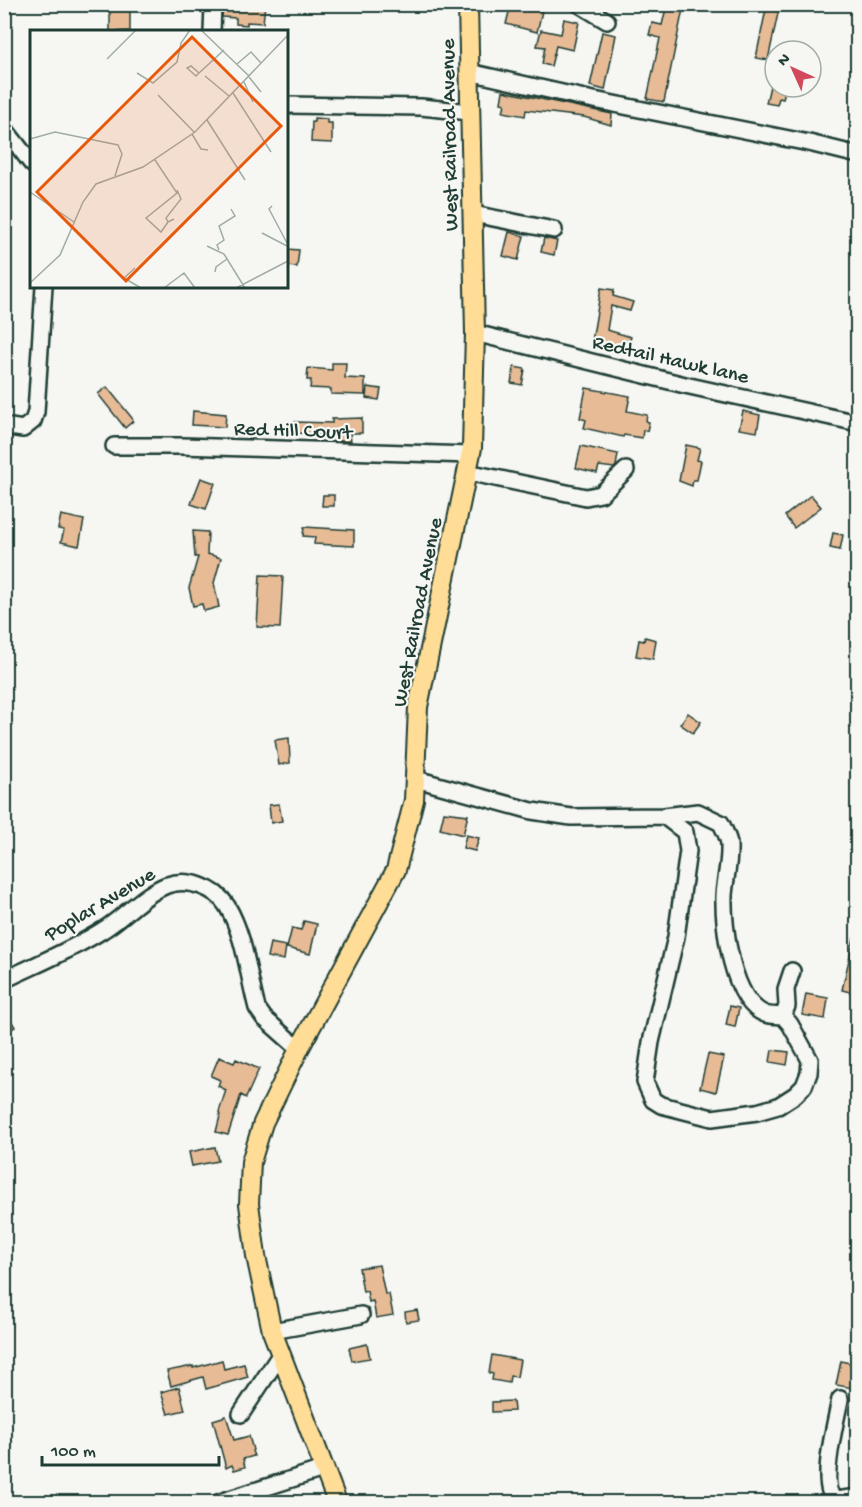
<svg xmlns="http://www.w3.org/2000/svg" width="862" height="1507" font-family="'Gochi Hand',sans-serif">
	<rect width="100%" height="100%" fill="#f6f6f2"/>
	<filter id="ink" filterUnits="userSpaceOnUse"><feTurbulence type="fractalNoise" baseFrequency=".0167" numOctaves="2"/><feDisplacementMap in="SourceGraphic" scale="12" xChannelSelector="R" yChannelSelector="G"/><feConvolveMatrix kernelMatrix="1 2 1 2 8 2 1 2 1" color-interpolation-filters="sRGB"/></filter>
	<g filter="url(#ink)">
		<path fill="#e6bb96" stroke="#1f3d34" stroke-width="1.5" d="M110 4H125V10H130V31L110 32Z
			M242 4H265L263 23 247 22V25L236 24V18L222 17 223 8 241 9Z
			M511 4 542 11 537 32 506 24Z
			M667 4H684L664 102 647 99 660 38 649 35 652 23 662 25Z
			M767 4H780L768 60 756 58Z
			M564 19 579 22 573 50 556 46 551 66 542 64 545 47 537 46 541 30 561 34Z
			M602 32 616 35 605 90 590 86Z
			M770 86 785 90 783 99 779 98 777 105 766 103Z
			M503 91 612 114 611 125 584 117 526 110 525 116 503 112 505 104 501 103Z
			M314 118 327 119V123H332V143L311 142 312 122H314Z
			M509 232 524 236 518 260 503 256Z
			M544 238 557 241 554 255 541 252Z
			M286 249 299 250 297 267 286 266Z
			M601 288 614 290 613 296 633 302 630 311 611 306 607 330 631 337 626 351 608 346 609 344 592 341Z
			M332 363H346L345 378 365 379V395L331 394V389L310 388 311 380H307L308 368 332 370Z
			M514 367 525 369 522 385 511 383Z
			M107 387 132 418 133 421 125 428 98 394Z
			M367 387 381 389 379 400 366 398Z
			M586 388 630 396 627 411 647 415 646 421 649 422 647 431 643 430 642 438 624 435 623 437 584 428 586 420 580 418Z
			M193 411 226 414 225 427 192 425Z
			M743 411 760 415 757 432 739 429Z
			M362 418V433H350L351 441H337V435L295 433V422L332 423V419Z
			M686 445 700 448 697 460 701 461 697 480H693L692 486 679 481Z
			M581 446 618 454 616 466 614 468 599 466 597 473 576 468Z
			M201 478 215 483 206 509 191 504Z
			M323 495H334V506H322Z
			M811 495 821 507 794 528 785 516Z
			M61 515 84 520 79 546 61 542 64 530 58 529Z
			M304 527 354 530V546L314 544 315 537 303 536Z
			M193 531 208 532 207 554 221 558 214 583 219 607 204 611 202 604 193 606 189 588 198 557H195Z
			M833 533 843 535 840 550 830 548Z
			M260 575 283 576 280 628 257 627Z
			M645 637 656 640 653 659 636 656 639 640 644 641Z
			M688 713 701 722 693 733 680 724Z
			M289 738 290 763 279 765 275 740Z
			M279 804 282 821 271 823 269 805Z
			M444 812 468 815 463 835 440 829Z
			M466 835 479 838 475 851 463 848Z
			M304 921 317 924 310 954 287 948 292 928 301 930Z
			M854 938H858V994L842 990Z
			M270 943 286 946 284 960 267 957Z
			M806 994 828 998 825 1019 802 1015Z
			M730 1006 739 1008 735 1027 726 1025Z
			M4 1008 15 1027 4 1034Z
			M772 1050 789 1052 787 1065 770 1062Z
			M708 1054 724 1057 716 1092 700 1088Z
			M219 1057 234 1063 236 1059 259 1069 246 1098 241 1095 228 1135 216 1132 220 1116 219 1112 226 1090 218 1086 220 1080 211 1076Z
			M215 1147 218 1161 192 1166 189 1152Z
			M379 1265 385 1294H389L393 1315 376 1318 373 1301 369 1302 367 1291 363 1292 359 1268Z
			M417 1310 419 1320 406 1322 405 1312Z
			M367 1344 370 1358 352 1361 349 1348Z
			M492 1355 520 1360 517 1377 510 1376 509 1383 492 1380 493 1374 489 1373Z
			M222 1360 224 1369 244 1364 248 1377 206 1389 203 1377 171 1386 167 1371 193 1366V1368Z
			M841 1361 858 1365 853 1388 836 1385Z
			M179 1387 185 1410 168 1414 161 1392Z
			M513 1401 514 1411 492 1412V1402Z
			M226 1416 234 1440 249 1436 253 1450 252 1451 254 1456 243 1459 245 1467 234 1470 232 1465 226 1468 213 1420Z"/>
		<g fill="none" stroke-linecap="round" stroke-linejoin="round">
			<defs>
				<path id="minor" d="M579 4 607 21
					M212 32 213 4
					M469 72 589 99 809 143 858 155
					M286 105 421 107 470 112
					M4 128 32 164
					M473 214 554 230
					M475 333 685 385 858 423
					M4 426 23 429 33 421 36 412 44 286
					M114 446H182L471 455
					M467 472 586 497 601 494 626 470
					M416 779 532 811 571 817 664 816 685 832 688 851 676 937 651 1042 645 1082 653 1100 661 1105 712 1118 757 1112 778 1106 795 1095 804 1086 809 1073 810 1060 790 1024 783 1016
					M664 816 698 812 721 823C724 830 729 838 729 845 730 862 725 879 724 896 723 927 732 1001 765 1014 770 1016 778 1015 783 1016L787 1006 786 989 792 971
					M4 980C37 964 72 950 103 930 123 918 145 893 167 885 188 878 215 887 227 906 245 936 248 975 257 1008L264 1018 299 1049
					M272 1331 361 1315
					M840 1399C837 1418 817 1489 836 1500L858 1497
					M241 1414 280 1355
					M220 1502 323 1469"/>
				<path id="major" d="M337 1502 272 1331 256 1256 249 1204 251 1162 263 1123 299 1049 396 870 414 800 418 707 472 448 475 333 468 4"/>
			</defs>
			<use href="#minor" stroke="#1f3d34" stroke-width="20"/>
			<use href="#major" stroke="#1f3d34" stroke-width="22"/>
			<use href="#minor" stroke="#f6f6f2" stroke-width="15"/>
			<use href="#major" stroke="#ffdd96" stroke-width="18"/>
		</g>
	</g>
	<g text-anchor="middle" stroke-width="4.5" stroke-linejoin="round" paint-order="stroke">
		<g font-size="21" fill="#1f3d34" stroke="#f6f6f2">
			<text transform="translate(448 135) rotate(-91)" y="7">West Railroad Avenue</text>
			<text transform="translate(671 358) rotate(13)" y="7">Redtail Hawk lane</text>
			<text transform="translate(293 429) rotate(2)" y="7">Red Hill Court</text>
			<text transform="translate(416 612) rotate(-79)" y="7">West Railroad Avenue</text>
			<text transform="translate(99 903) rotate(-31)" y="7">Poplar Avenue</text>
		</g>
	</g>
	<g transform="translate(30 30)">
		<rect width="258" height="258" fill="#f6f6f2"/>
		<path fill="none" stroke="#a0aca6" stroke-width="1.5" d="M171 0 219 46M77 29 106 0M207 34 221 22 231 33M107 43 123 53 147 32 151 13 160 0M169 43 161 36 157 38 166 46 169 43 194 20M175 46 199 66M219 47 231 62M214 52 223 72M203 63 241 122M128 65 164 102M177 90 215 150M162 104 171 119 178 120M0 109 25 102 88 115 92 124 85 146M125 130 147 163 116 188 131 202 138 192M0 162 44 192M242 176 239 179 258 215M144 189 138 192 136 188 151 169 147 160M232 203 257 216M177 216 194 224 215 258M189 220 187 215 194 210 189 196 205 186 201 179M105 238 94 248 111 258M185 242 186 237 197 229M0 253 30 225 53 172 66 154 113 137 165 102 258 5M134 258 154 243 165 258M206 258 258 231"/>
		<path fill="#e8590c" fill-opacity="0.15" stroke="#e8590c" stroke-width="3" d="M162 7 251 96 96 251 7 162Z"/>
		<rect width="258" height="258" fill="none" stroke="#1f3d34" stroke-width="3"/>
	</g>
	<rect width="862" height="1507" fill="none" stroke="#f6f6f2" stroke-width="24"/>
	<rect x="12" y="12" width="838" height="1483" fill="none" stroke="#1f3d34" stroke-width="2" filter="url(#ink)"/>
	<g transform="translate(793 69) rotate(315)"><circle r="28" fill="#f6f6f2" stroke="#a0aca6" stroke-width="1.5"/>
	<path d="M0-4.5L10 22L0 15L-10 22Z" fill="#d1495b"/>
	<text y="-9" font-size="16" font-weight="bold" text-anchor="middle" fill="#1f3d34">N</text>
	</g>
	<path d="M42 1456v9h177v-9" fill="none" stroke="#1f3d34" stroke-width="3"/>
	<text x="51" y="1456" font-size="18" fill="#1f3d34" stroke="#f6f6f2" stroke-width="4.5" paint-order="stroke">100 m</text>
</svg>
